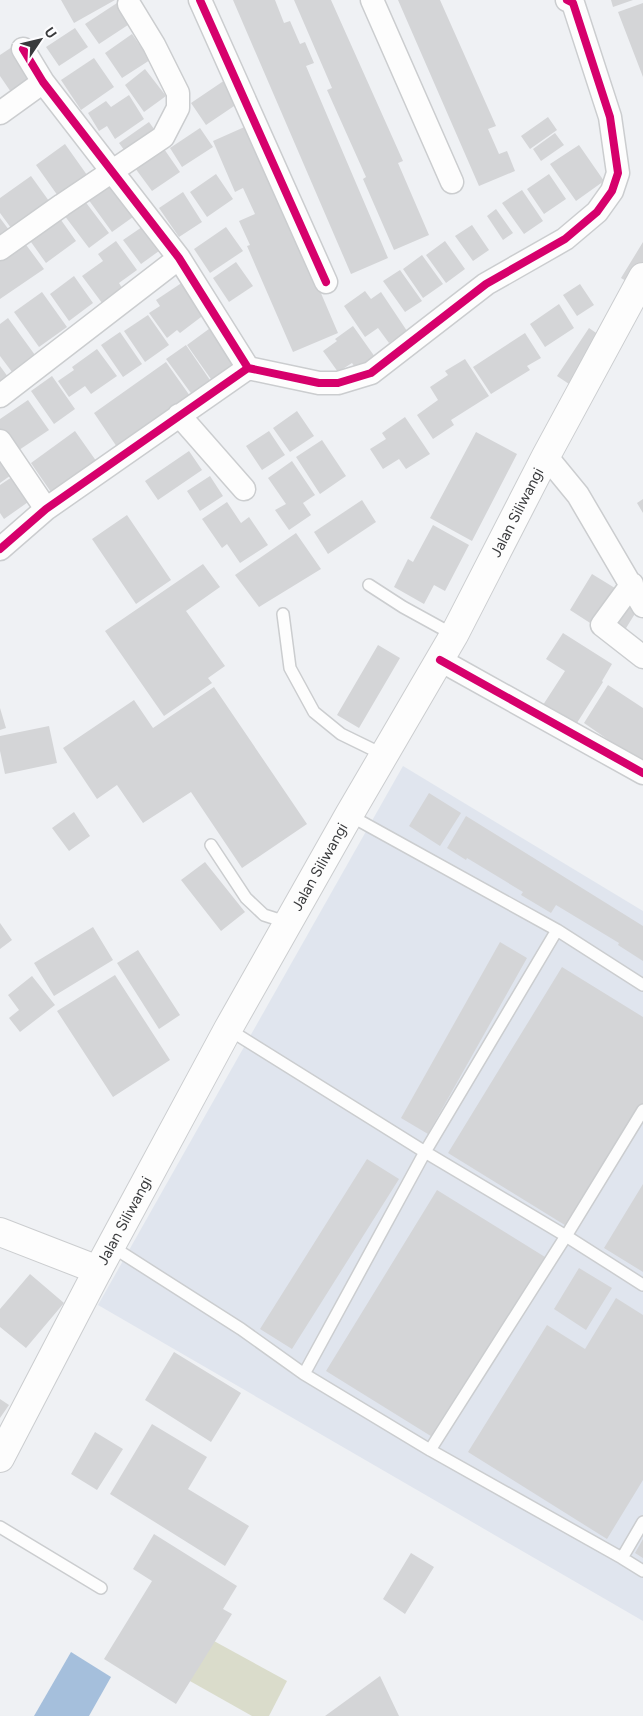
<svg xmlns="http://www.w3.org/2000/svg" width="643" height="1716" font-family="Figtree,sans-serif">
	<rect width="100%" height="100%" fill="#eff1f4"/>
	<path fill="#e0e5ee" d="M403 766 643 911V1621L98 1305Z"/>
	<path fill="#dadccb" d="M203 1635 287 1681 269 1716H252L181 1676Z"/>
	<path fill="#a5bfdc" d="M71 1652 111 1677 89 1716H34Z"/>
	<path fill="#d4d5d7" d="M61 0H115L74 23Z
		M233 0H275L284 23 290 21 300 44 305 42 314 63 306 66 388 258 351 274Z
		M294 0H331L403 161 398 163 429 235 394 250 363 179 366 177 327 90 332 88Z
		M398 0H440L496 126 488 129 499 154 507 151 515 171 479 186Z
		M611 0H633L613 7Z
		M117 3 131 23 99 44 85 24Z
		M643 3V77L618 12Z
		M75 28 88 47 59 66 46 47Z
		M132 34 150 60 122 78 105 53Z
		M12 47 35 81 13 95 0 76V55Z
		M94 58 114 87 81 110 61 80Z
		M145 69 166 96 144 112 125 85Z
		M225 80 240 102 206 125 191 103Z
		M129 95 144 119 115 139 107 126 99 131 88 113 106 101 111 107Z
		M548 117 557 130 530 149 521 136Z
		M149 122 159 136 130 158 119 143Z
		M249 125 338 333 293 352 247 246 250 245 239 221 255 214 243 188 235 192 213 141Z
		M200 128 213 147 182 167 170 148Z
		M555 133 564 145 541 161 533 149Z
		M65 144 87 175 58 196 36 165Z
		M579 145 604 181 576 201 550 164Z
		M162 146 180 172 152 191 135 168Z
		M216 174 233 199 207 217 190 192Z
		M549 174 566 199 544 214 527 189Z
		M31 176 54 208 14 232 0 213V198Z
		M116 178 140 212 112 232 88 199Z
		M522 190 543 221 524 234 502 203Z
		M183 192 202 222 179 237 159 208Z
		M84 200 109 233 89 248 64 215Z
		M496 209 513 233 503 240 487 216Z
		M56 213 76 241 46 263 26 235Z
		M0 218 12 234 0 242Z
		M472 225 489 250 473 261 455 236Z
		M142 227 159 251 141 264 123 240Z
		M226 227 243 251 210 273 194 249Z
		M21 238 44 269 0 299V253Z
		M116 241 137 270 119 283 122 288 102 303 82 276 103 261 98 254Z
		M445 241 465 269 446 283 426 255Z
		M643 242V291L621 278Z
		M422 255 443 284 423 298 403 269Z
		M236 262 253 286 229 302 213 278Z
		M400 270 422 301 405 312 383 281Z
		M74 276 93 303 69 321 50 294Z
		M183 282 205 314 180 333 177 330 167 338 149 313 160 306 156 300Z
		M580 284 594 305 577 316 563 295Z
		M365 291 371 299 381 292 407 331 389 343 378 328 365 337 344 306Z
		M42 292 67 327 39 347 14 312Z
		M559 304 574 328 545 347 530 324Z
		M148 315 169 345 145 362 124 331Z
		M8 318 35 355 12 372 0 356V324Z
		M213 326 239 363 213 382 187 345Z
		M353 326 375 357 357 370 352 363 338 372 323 351 337 341 335 339Z
		M589 328 615 346 584 394 557 376Z
		M120 332 142 364 123 377 101 345Z
		M525 333 541 358 527 366 530 370 491 394 473 367Z
		M186 345 212 383 193 396 166 359Z
		M97 349 117 376 91 394 85 386 69 397 58 381 74 370 72 367Z
		M465 359 489 396 451 420 454 425 433 439 417 415 438 400 430 387 448 375 445 371Z
		M166 362 190 396 117 447 94 413Z
		M0 366 11 381 0 389Z
		M52 376 75 409 54 424 31 391Z
		M28 400 49 430 16 452 0 429V419Z
		M297 411 314 436 290 452 273 428Z
		M405 417 430 454 406 469 399 459 383 469 370 449 386 439 382 433Z
		M75 431 99 465 53 495 31 463Z
		M269 431 285 455 262 470 246 446Z
		M476 432 517 454 472 541 430 518Z
		M322 440 346 476 320 494 296 457Z
		M189 451 202 470 158 500 145 481Z
		M0 452 14 473 0 483Z
		M292 461 315 495 303 503 311 515 289 530 275 510 286 504 268 478Z
		M15 475 31 500 4 519 0 513V485Z
		M210 476 223 496 200 511 187 491Z
		M643 499V513L637 503Z
		M362 500 376 522 328 554 314 532Z
		M227 502 241 523 249 517 268 545 240 563 227 544 222 548 202 519Z
		M127 515 171 580 136 604 92 539Z
		M433 525 469 545 445 591 434 585 424 604 394 587 408 559 413 562Z
		M296 533 321 569 259 607 235 575Z
		M203 564 220 587 186 611 225 666 208 678 212 683 164 716 105 631Z
		M592 574 641 604 618 641 570 610Z
		M563 633 612 664 602 681 603 682 575 726 543 705 565 671 546 659Z
		M378 645 400 658 359 728 337 715Z
		M608 685 643 708V764L584 723Z
		M214 687 307 824 242 868 191 792 143 823 117 785 97 799 63 748 134 700 153 728Z
		M0 708 6 728 0 730Z
		M49 726 57 763 5 774 0 751V736Z
		M429 793 461 813 440 846 409 826Z
		M74 812 90 836 69 851 52 828Z
		M466 816 643 926V961L618 945 619 943 556 905 551 913 521 895 523 892 467 858 466 860 447 848Z
		M205 862 245 912 221 931 181 880Z
		M0 923 12 940 0 949Z
		M93 927 113 960 54 996 34 963Z
		M500 942 527 958 428 1134 401 1118Z
		M138 950 180 1015 159 1029 117 963Z
		M562 967 643 1017V1103L568 1227 448 1153Z
		M115 975 170 1060 113 1097 57 1011Z
		M32 976 55 1005 20 1032 9 1018 19 1010 8 995Z
		M367 1159 399 1179 292 1349 260 1329Z
		M643 1184V1272L604 1248Z
		M437 1190 545 1257 434 1438 326 1371Z
		M579 1268 612 1288 586 1330 554 1309Z
		M30 1274 64 1303 26 1348 0 1327V1309Z
		M616 1298 643 1315V1480L607 1539 468 1452 547 1325 585 1349Z
		M174 1352 241 1393 211 1442 145 1400Z
		M0 1399 9 1405 0 1418Z
		M152 1424 207 1457 188 1489 249 1526 225 1566 110 1494Z
		M95 1432 123 1449 97 1490 71 1474Z
		M154 1534 237 1586 223 1609 232 1614 176 1704 104 1659 152 1581 133 1569Z
		M643 1539V1558L635 1553Z
		M411 1553 434 1567 405 1614 383 1599Z
		M380 1676 399 1716H325Z"/>
	<g fill="none" stroke-linecap="round" stroke-linejoin="round">
		<defs>
			<path id="service" d="M369 585 403 607 454 635
				M283 614 290 668 314 712 341 734 384 755
				M349 815 557 930 643 985
				M211 845 246 898 264 915 289 923
				M228 1029 425 1152 566 1236 643 1285
				M111 1246 241 1329 304 1374 430 1450 622 1558 643 1571
				M304 1374 425 1152 557 930
				M430 1450 566 1236 643 1110
				M0 1527 101 1588
				M622 1558 643 1522"/>
			<path id="minor" d="M200 0 326 282
				M372 0 452 182
				M23 49 43 82 179 258 248 368
				M0 113 43 82
				M0 249 62 205 163 137 178 108V93L154 45 129 4
				M0 396 179 258
				M179 415 244 489
				M0 441 46 509
				M546 456 578 495 643 606
				M0 549 46 509 248 368 319 383H338L371 373 486 284 565 239 597 212 612 191 618 173 610 117 573 3 567 0
				M632 584 602 625 643 657
				M440 660 643 773"/>
			<g id="secondary">
				<path d="M0 1232 98 1270"/>
				<path id="s1" d="M0 1458 98 1270 228 1029 349 815 454 635 546 456 643 277"/>
			</g>
		</defs>
		<use href="#service" stroke="#cbcdcf" stroke-width="14"/>
		<use href="#minor" stroke="#cbcdcf" stroke-width="25"/>
		<use href="#secondary" stroke="#cbcdcf" stroke-width="30"/>
		<use href="#service" stroke="#fdfdfd" stroke-width="11"/>
		<use href="#minor" stroke="#fdfdfd" stroke-width="22"/>
		<use href="#secondary" stroke="#fdfdfd" stroke-width="28"/>
		<defs>
			<path id="cycleway" d="M200 0 326 282
				M23 49 43 82 179 258 248 368
				M0 549 46 509 248 368 319 383H338L371 373 486 284 565 239 597 212 612 191 618 173 610 117 573 3 567 0
				M440 660 643 773"/>
		</defs>
		<use href="#cycleway" stroke="#fdfdff" stroke-width="11"/>
		<use href="#cycleway" stroke="#d6006c" stroke-width="8"/>
	</g>
	<g text-anchor="middle" stroke-width="4" stroke-linejoin="round" paint-order="stroke">
		<g font-size="15" fill="#393a3c" stroke="#fdfdff">
			<text dy="5" stroke="none"><textPath href="#s1" startOffset="1078">Jalan Siliwangi</textPath></text>
			<text dy="5" stroke="none"><textPath href="#s1" startOffset="672">Jalan Siliwangi</textPath></text>
			<text dy="5" stroke="none"><textPath href="#s1" startOffset="268">Jalan Siliwangi</textPath></text>
		</g>
	</g>
	<g transform="translate(40 40) rotate(55)" stroke="#fdfdff" stroke-width="4" paint-order="stroke">
	<path d="M0-4L9 19L0 12L-9 19Z" fill="#393a3c"/>
	<text y="-8" font-size="14" font-weight="bold" text-anchor="middle" fill="#393a3c">U</text>
	</g>
</svg>
